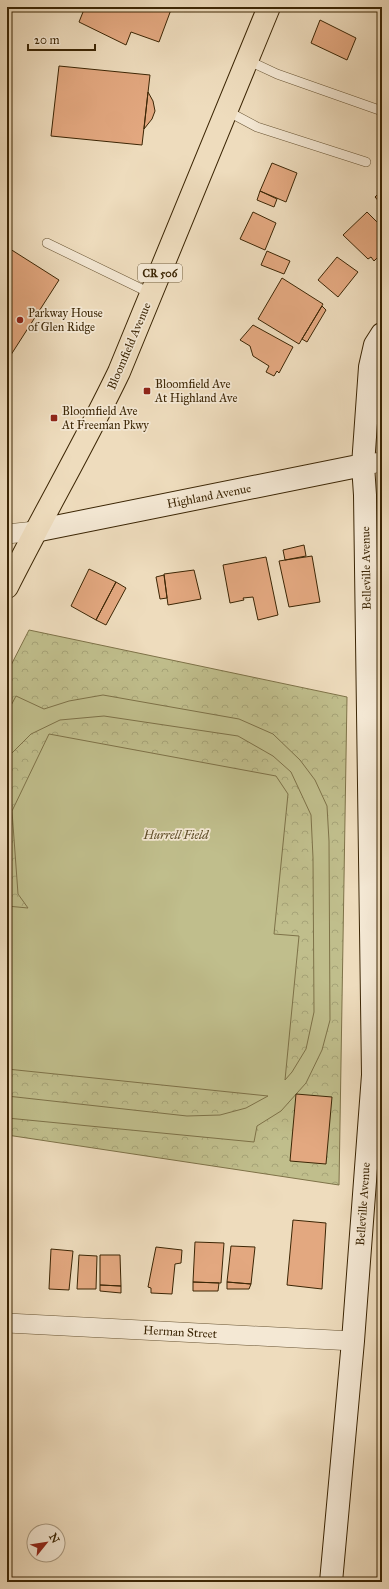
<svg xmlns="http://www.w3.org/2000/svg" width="389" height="1589" font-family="'IM FELL Great Primer',serif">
	<defs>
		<pattern id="forest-crowns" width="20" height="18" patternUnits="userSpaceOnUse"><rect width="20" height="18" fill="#c0be8c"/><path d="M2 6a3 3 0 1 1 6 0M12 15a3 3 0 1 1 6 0" fill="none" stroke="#a6a377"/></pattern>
	</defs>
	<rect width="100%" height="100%" fill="#eedcbd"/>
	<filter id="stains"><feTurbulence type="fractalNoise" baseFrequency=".005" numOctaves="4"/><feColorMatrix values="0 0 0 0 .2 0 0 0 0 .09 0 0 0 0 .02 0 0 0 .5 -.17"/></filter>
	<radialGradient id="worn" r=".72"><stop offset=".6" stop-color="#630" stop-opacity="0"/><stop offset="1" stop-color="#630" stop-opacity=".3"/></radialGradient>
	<path fill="url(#forest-crowns)" stroke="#7e7248" d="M29 630 347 697 339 1185 7 1135V673Z"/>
	<path fill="#c0be8c" stroke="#7e7248" d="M103 695 239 719 273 734 300 760 315 780 327 806 329 841 330 1020 322 1050 306 1083 281 1111 257 1126 254 1142 7 1118V1096L187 1116 220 1115 246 1108 268 1096 7 1069V906L28 908 18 894 12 811 49 734 276 776 288 794 274 934 299 936 285 1080 292 1072 306 1049 314 1012 313 858 311 815 291 772 273 756 238 736 104 716 60 720 31 734 7 758V713L16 696 44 709 69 701Z"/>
	<path fill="#e3a880" stroke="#3c2605" d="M85 7H172L159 42 131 32 126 45 79 22Z
		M320 20 356 38 347 60 311 43Z
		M59 66 150 75 142 145 51 136Z
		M148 92 153 101 155 111 152 119 144 129Z
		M272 163 297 173 286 202 260 191Z
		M382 190V205L375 197Z
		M260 191 277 199 274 207 257 200Z
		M253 212 276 223 265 250 240 239Z
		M367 212 382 227V253L374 261 371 257 368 259 343 235Z
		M7 247 59 280 7 361Z
		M267 251 290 261 284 274 261 265Z
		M337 257 358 272 338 297 318 280Z
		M282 278 323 304 299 344 258 319Z
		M322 306 326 310 307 342 302 339Z
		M253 325 293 347 279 373 277 371 274 376 266 372 269 366 253 356 250 346 240 340Z
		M304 545 306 556 285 560 283 550Z
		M312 556 320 602 289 607 279 561Z
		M266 557 278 615 258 620 253 597 243 598 244 600 230 603 223 565Z
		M89 569 116 582 96 620 71 606Z
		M194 570 201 599 168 605 164 574Z
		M164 575 167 598 160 599 156 577Z
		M116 582 126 588 106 625 96 620Z
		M296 1094 332 1097 326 1164 290 1161Z
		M293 1220 326 1223 322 1289 287 1285Z
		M195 1242 224 1243 221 1283 193 1282Z
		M231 1246 255 1247 251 1284 227 1282Z
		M156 1247 182 1250 181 1263 175 1264 172 1294 151 1293V1288L148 1287Z
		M51 1249 73 1251 69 1290 49 1289Z
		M79 1255 97 1256 96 1289H77Z
		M100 1255H120L121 1286 100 1285Z
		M193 1282 219 1283 218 1291H193Z
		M227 1282 251 1284 249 1289H227Z
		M100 1285 121 1286V1293L100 1291Z"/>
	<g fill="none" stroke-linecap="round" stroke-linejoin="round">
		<defs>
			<path id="lane" d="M247 60 277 74 382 111
				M227 111 257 127 366 162
				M47 243 152 294"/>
			<path id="street" d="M363 465 382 462
				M7 534 35 531
				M7 1323 353 1341"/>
			<path id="secondary" d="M35 531 363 465
				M331 1582 353 1341 373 1075 365 495 363 465 370 367 375 345 382 334"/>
			<path id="primary" d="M7 587C43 515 84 445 119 372L269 7"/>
		</defs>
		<use href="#lane" stroke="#685433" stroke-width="10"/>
		<use href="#street" stroke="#685433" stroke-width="20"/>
		<use href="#secondary" stroke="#3c2605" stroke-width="24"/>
		<use href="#primary" stroke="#3c2605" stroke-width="24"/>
		<use href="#lane" stroke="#f4e8d4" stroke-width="9"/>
		<use href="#street" stroke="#f4e8d4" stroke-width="19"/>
		<use href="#secondary" stroke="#f4e8d4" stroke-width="22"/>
		<use href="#primary" stroke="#eedcbd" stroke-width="22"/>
	</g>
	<g fill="#8f2418" stroke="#f4e8d4" stroke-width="1.5">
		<circle cx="20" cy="320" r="4"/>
		<rect x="143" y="387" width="8" height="8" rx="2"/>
		<rect x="50" y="414" width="8" height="8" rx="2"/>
	</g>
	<g text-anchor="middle" stroke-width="3.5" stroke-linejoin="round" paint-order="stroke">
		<rect fill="#f4e8d4" stroke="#736043" stroke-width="1" x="138" y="264" width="44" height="18" rx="3"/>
		<g font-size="11" font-weight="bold" fill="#3c2605">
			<text x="160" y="277">CR 506</text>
		</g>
		<g font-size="12" fill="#3c2605" stroke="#f4e8d4" text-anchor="start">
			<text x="28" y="317">Parkway House<tspan x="28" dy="14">of Glen Ridge</tspan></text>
			<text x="155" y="388">Bloomfield Ave<tspan x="155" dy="14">At Highland Ave</tspan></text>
			<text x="62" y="415">Bloomfield Ave<tspan x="62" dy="14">At Freeman Pkwy</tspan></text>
		</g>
		<g font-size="12" fill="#3c2605" stroke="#f4e8d4">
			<text transform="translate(129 346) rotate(-67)" y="4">Bloomfield Avenue</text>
			<text transform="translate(209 496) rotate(-11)" y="4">Highland Avenue</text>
			<text transform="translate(366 568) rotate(-91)" y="4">Belleville Avenue</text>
			<text transform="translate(363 1204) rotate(-86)" y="4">Belleville Avenue</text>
			<text transform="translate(180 1332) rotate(3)" y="4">Herman Street</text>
		</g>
		<g font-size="12" font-style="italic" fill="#5d4c27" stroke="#f4e8d4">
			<text x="176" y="839">Hurrell Field</text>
		</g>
	</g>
	<rect width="389" height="1589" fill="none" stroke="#eedcbd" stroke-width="24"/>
	<rect x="8" y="8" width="373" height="1573" fill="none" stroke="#3c2605" stroke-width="2"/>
	<rect x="12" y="12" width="365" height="1565" fill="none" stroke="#3c2605"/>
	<g transform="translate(46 1543) rotate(60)"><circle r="19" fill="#f4e8d4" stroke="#aa9a81"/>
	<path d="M0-3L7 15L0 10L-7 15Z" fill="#8f2418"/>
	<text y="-6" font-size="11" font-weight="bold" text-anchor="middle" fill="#3c2605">N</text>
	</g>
	<path d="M28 44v6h67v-6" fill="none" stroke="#3c2605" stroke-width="2"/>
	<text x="34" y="44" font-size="12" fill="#3c2605" stroke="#f4e8d4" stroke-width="3" paint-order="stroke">20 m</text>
	<rect width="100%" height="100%" filter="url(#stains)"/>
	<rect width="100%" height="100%" fill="url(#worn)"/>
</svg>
